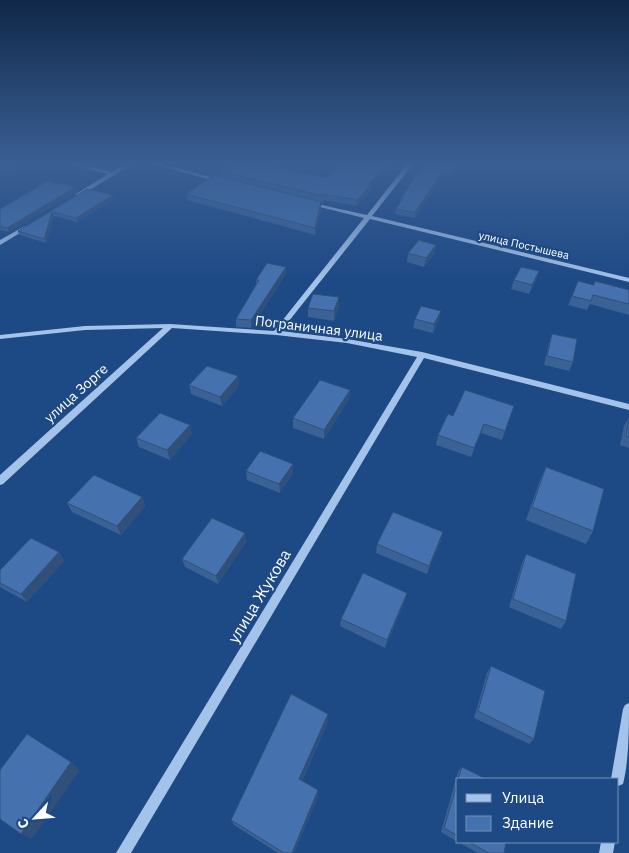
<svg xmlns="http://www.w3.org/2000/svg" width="629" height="853" font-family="'IBM Plex Sans',sans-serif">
	<rect width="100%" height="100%" fill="#1d4985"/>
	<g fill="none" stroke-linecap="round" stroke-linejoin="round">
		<path fill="#a4c3ea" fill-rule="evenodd" d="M63 163H72L112 172 128 163H134L78 197 75 195 76 194 108 174Z
			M149 163H158L225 181 222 183Z
			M408 163H414L372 216 629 278V282L370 219 281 331 347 339 422 352 629 404V410L424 358 131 853H116L417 357 347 343 276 335 172 328 3 484 0 485V475L163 328 85 330 0 339V335L85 326 170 324 274 331 364 218 308 204V202L367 215Z
			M25 226 30 227 0 245V240Z
			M629 703C629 728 629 761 623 784L618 786V779H611L623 709 625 705Z
			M601 842H615L613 853H599Z"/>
	</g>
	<path fill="#3b6296" d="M0 163H25L4 173 0 172Z
		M350 163H393L371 187V191L357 206 323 200V202L222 177 221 171 327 178 347 166Z
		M459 163 451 177 443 175 415 218 395 214 396 209 400 202 401 198 422 172Z
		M87 189 114 199 77 222 54 216 46 243 19 235 18 231Z
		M78 191 9 232 0 230V209Z
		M186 194 321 202V209L315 235 187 200Z
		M436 245 435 253 424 267 407 262 408 253Z
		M286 267V274L251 328 236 327V319L256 285V280Z
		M539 271 536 280 529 294 511 289 514 280Z
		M578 281 593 285 595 281 629 290V315L590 304 587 310 568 305Z
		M339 306 334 321 308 317V308Z
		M415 319 439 320 433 333 413 328Z
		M552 334 573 362 569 371 544 365 549 343Z
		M238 376 239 386 222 406 191 394 189 385Z
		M350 390 349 399 324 439 293 428V418Z
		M514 406 502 440 481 433 471 457 436 445 438 435 453 416Z
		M629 417V448L620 445 624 426Z
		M190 425 192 434 170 460 139 447 136 438Z
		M546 467 593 531 586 544 526 520 540 480Z
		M246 471 293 473 280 493 247 480Z
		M142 497 145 506 121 535 72 512 67 503Z
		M441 540 427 574 376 553 377 544Z
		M246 542 218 584 185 567 182 559Z
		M59 552 64 561 27 602 0 587V570Z
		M526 554 566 621 561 629 509 607 522 563Z
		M405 601 385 648 340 626 341 619Z
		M491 666 534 739 529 744 474 718 487 673Z
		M328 722 302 781 318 790V797L294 853H278L234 825 231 820Z
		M462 767 486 779H458V842L441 832 458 772Z
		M458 842H506L504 853H478Z"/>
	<path fill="#30507a" d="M11 163H25L4 173 2 167Z
		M388 163H393L371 187V191L357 206V200L368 184Z
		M457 163H459L451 177 452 171Z
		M444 170 443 175 415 218V212Z
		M76 187 78 191 9 232 7 228Z
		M113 195 114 199 77 222 76 218Z
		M321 202V209L315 235V228Z
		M52 212 54 216 46 243 44 239Z
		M436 245 435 253 424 267 426 258Z
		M286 267V274L251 328V320Z
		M539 271 536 280 529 294 532 285Z
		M339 297V306L334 321V311Z
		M441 311 439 320 433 333 434 324Z
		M238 376 239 386 222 406 220 397Z
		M350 390 349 399 324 439V430Z
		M484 424 481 433 471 457 474 448Z
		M190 425 192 434 170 460 167 450Z
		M293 464V473L280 493 279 484Z
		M142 497 145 506 121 535 117 526Z
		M443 532 441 540 427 574 429 566Z
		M245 533 246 542 218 584 216 576Z
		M59 552 64 561 27 602 21 594Z
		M407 593 405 601 385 648 387 640Z
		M328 714V722L299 786V779Z
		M71 762 80 770 32 839 21 834Z
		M318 790V797L294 853H292Z"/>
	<path fill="#4572ae" stroke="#30507a" d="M0 163H11L2 167H0Z
		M233 163H253L327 178 341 165 347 166 350 163H388L368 184 371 185 357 200 323 194V196L221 171Z
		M429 163H457L452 171 444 170 415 212 396 209 403 198H401L419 171 422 172Z
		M214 175 321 202 315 228 186 194Z
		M48 181 76 187 7 228 0 226V209Z
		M87 189 113 195 76 218 52 212 44 239 18 231Z
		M419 240 436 245 426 258 408 253Z
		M267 263 286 267 251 320 236 319 259 280H256Z
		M521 267 539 271 532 285 514 280Z
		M578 281 594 285 595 281 629 290V304L593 295 591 301 572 296Z
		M313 294 339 297 334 311 308 308Z
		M421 306 441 311 434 324 415 319Z
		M552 334 577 339 573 362 547 356Z
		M207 366 238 376 220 397 189 385Z
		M320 380 350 390 324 430 293 418Z
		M465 390 514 406 505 431 484 424 474 448 438 435 448 414 453 416Z
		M160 413 190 425 167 450 136 438Z
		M629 417V437L626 436Z
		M260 451 293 464 279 484 246 471Z
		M546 467 604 489 593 531 532 507Z
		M94 475 142 497 117 526 67 503Z
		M393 512 443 532 429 566 377 544Z
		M212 518 245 533 216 576 182 559Z
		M31 538 59 552 21 594 0 583V570Z
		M526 554 576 574 566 621 513 599Z
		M363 573 407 593 387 640 341 619Z
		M491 666 545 691 534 739 478 711Z
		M291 694 328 714 299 779 318 790 292 853H284L231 820Z
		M27 734 71 762 21 834 0 819V770Z
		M462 767 486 779H458Z
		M458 781V836L444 828Z
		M469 842H506L504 853H489Z"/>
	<linearGradient id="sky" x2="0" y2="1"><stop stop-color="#102849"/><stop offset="0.58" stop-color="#3a5f94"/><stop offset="1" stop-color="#3a5f94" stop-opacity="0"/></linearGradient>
	<rect width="629" height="282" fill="url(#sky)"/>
	<g text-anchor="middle" stroke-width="4.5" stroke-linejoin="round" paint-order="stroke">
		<g font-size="11" fill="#fff" stroke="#1d4985">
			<text transform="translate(524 245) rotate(13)" y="4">улица Постышева</text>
		</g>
		<g font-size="14" fill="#fff" stroke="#1d4985">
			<text transform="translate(319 328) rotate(7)" y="5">Пограничная улица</text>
			<text transform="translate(76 393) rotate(-42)" y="5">улица Зорге</text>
		</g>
		<g font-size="16" fill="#fff" stroke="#1d4985">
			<text transform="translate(259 596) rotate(-59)" y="6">улица Жукова</text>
		</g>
	</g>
	<rect x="456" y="778" width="162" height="65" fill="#1d4985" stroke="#7792b6"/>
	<rect x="466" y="794" width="25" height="8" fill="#a4c3ea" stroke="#7792b6"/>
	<text x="502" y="803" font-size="15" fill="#ffffff">Улица</text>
	<rect x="466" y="816" width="25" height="15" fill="#4572ae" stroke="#7792b6"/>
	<text x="502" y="828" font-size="15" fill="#ffffff">Здание</text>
	<g transform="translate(35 818) rotate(244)" stroke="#1d4985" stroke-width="4" paint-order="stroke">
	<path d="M0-4L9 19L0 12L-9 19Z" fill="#ffffff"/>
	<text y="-8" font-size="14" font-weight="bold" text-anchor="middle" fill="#ffffff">С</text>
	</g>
</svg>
